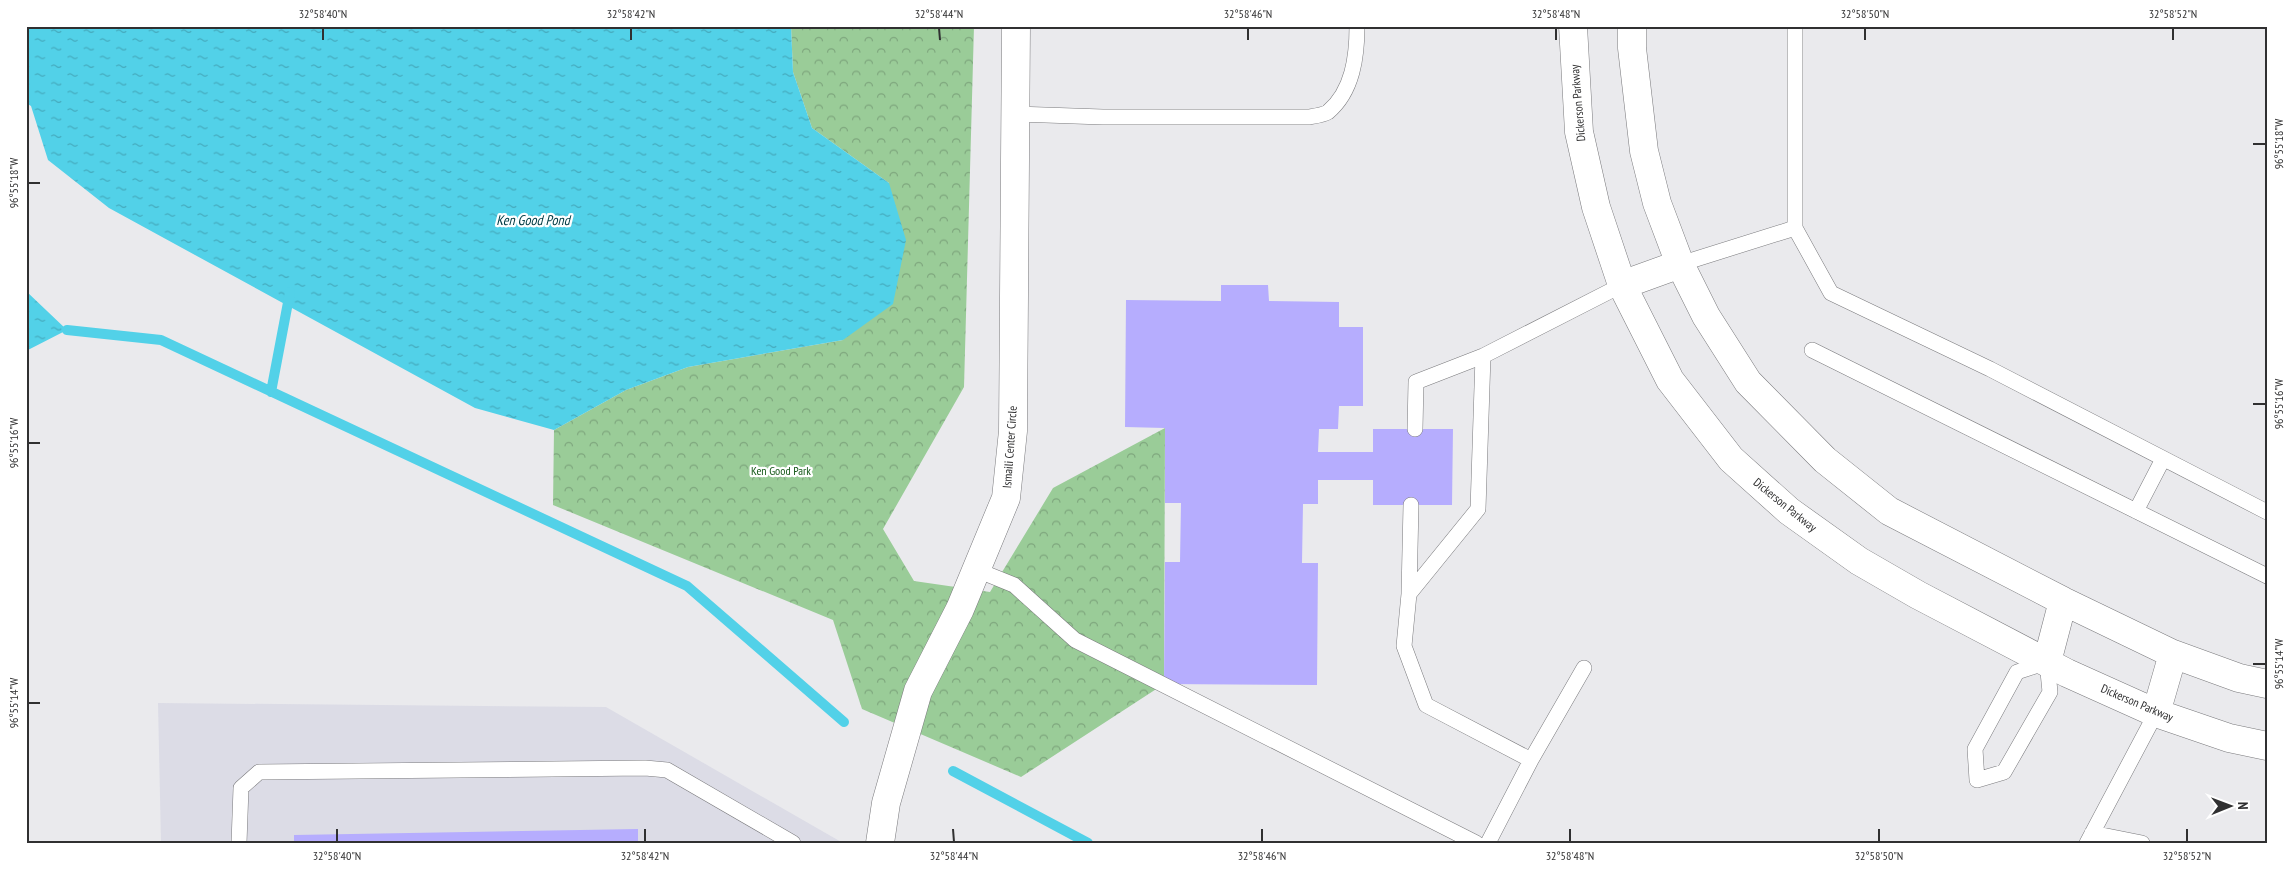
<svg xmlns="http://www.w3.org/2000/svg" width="2293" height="869" font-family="'PT Sans Narrow',sans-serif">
	<defs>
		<pattern id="park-crowns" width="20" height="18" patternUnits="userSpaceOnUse" patternTransform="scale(1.25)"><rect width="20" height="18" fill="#9acc98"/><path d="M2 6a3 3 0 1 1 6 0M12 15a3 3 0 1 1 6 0" fill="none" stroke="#7ea67d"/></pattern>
		<pattern id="water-ripples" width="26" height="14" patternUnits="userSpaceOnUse" patternTransform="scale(1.25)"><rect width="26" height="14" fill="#52d1e8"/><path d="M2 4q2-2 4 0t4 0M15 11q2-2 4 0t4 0" fill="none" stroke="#44aabd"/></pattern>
	</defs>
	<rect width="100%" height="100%" fill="#eaeaed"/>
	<path fill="#dcdce6" d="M158 703 606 707 843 843H161Z"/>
	<path fill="url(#park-crowns)" d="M791 26H974L964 387 883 529 914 581 990 592 1053 488 1165 428 1164 684 1021 777 862 709 833 620 553 505 554 430 626 390 688 367 843 340 889 183 812 128 793 72Z"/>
	<path fill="url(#water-ripples)" d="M26 26H791L793 72 812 128 889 183 906 240 893 304 843 340 688 367 626 390 554 430 475 408 109 208 48 160 31 106 26 103Z
		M26 291 67 330 26 351Z"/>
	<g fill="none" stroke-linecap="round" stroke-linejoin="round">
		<path stroke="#52d1e8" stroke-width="10" d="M67 330 161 340 687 586 844 722
			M271 392 290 292
			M953 771 1088 843"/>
	</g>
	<path fill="#b6adfe" d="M1221 285H1268L1269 301 1339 302V327H1363V406H1339L1338 429H1319L1318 452H1373V429H1453L1452 505H1373V480H1318V504H1303L1302 563H1318L1317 685 1164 684 1165 562H1180L1181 503H1165V428L1125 427 1126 300 1221 301Z
		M638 829V843H294V835Z"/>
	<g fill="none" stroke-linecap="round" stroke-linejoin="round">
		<defs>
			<path id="service" d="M1015 114 1103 117H1309C1315 116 1323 115 1328 112 1353 91 1357 56 1357 26
				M1795 228 1831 293 1990 369 2267 512
				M1680 264 1795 228V26
				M1812 350 2267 576
				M1415 429 1416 382 1483 356
				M2136 511 2163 459
				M977 570 1014 585 1075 640 1476 843
				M1409 594 1411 505
				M2047 662 2050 692 2004 772 1977 780 1975 749 2017 672Z
				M1531 760 1426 705 1404 646 1409 594 1478 509 1483 356 1622 285
				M2092 833 2142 843
				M239 843 241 788 259 772 645 768 667 770 793 843
				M1488 843 1531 760 1584 668
				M2087 843 2156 713"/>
			<path id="minor" d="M880 843 886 803 918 691 960 609 1006 498 1013 431 1016 26"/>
			<path id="tertiary" d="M1573 26 1579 132 1596 207 1622 285 1670 380 1731 459 1789 511 1859 561 1918 595 2067 673 2156 713 2229 738 2267 746
				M1632 26V48L1644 151 1657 203 1680 264 1706 316 1748 382 1825 460 1889 511 2063 601 2173 654 2239 678 2267 684
				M1622 285 1680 264
				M2047 662 2063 601
				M2156 713 2173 654"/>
		</defs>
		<use href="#service" stroke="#7a7a7d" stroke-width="16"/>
		<use href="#minor" stroke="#7a7a7d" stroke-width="29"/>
		<use href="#tertiary" stroke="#7a7a7d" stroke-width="29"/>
		<use href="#service" stroke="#fff" stroke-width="15"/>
		<use href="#minor" stroke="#fff" stroke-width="28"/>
		<use href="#tertiary" stroke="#fff" stroke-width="28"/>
	</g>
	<path fill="none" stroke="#303031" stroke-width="2" d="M323 28V40M631 28V40M939 28 940 40M1248 28V40M1556 28V40M1865 28V40M2173 28V40M2253 144H2266M28 183H40M2253 404H2266M28 443H40M2253 664H2266M28 703H40M337 829V842M645 829V842M953 829 954 842M1262 829V842M1570 829V842M1879 829V842M2187 829V842"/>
	<g text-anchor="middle" stroke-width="4.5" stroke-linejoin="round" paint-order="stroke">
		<g font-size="12" fill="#303031" stroke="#fff">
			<text transform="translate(1578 103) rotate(-95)" y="4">Dickerson Parkway</text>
			<text transform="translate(1010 447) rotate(-86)" y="4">Ismaili Center Circle</text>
			<text transform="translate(1785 505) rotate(39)" y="4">Dickerson Parkway</text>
			<text transform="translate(2137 703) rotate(23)" y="4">Dickerson Parkway</text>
		</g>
		<g font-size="12" fill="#165819" stroke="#fff">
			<text x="781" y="475">Ken Good Park</text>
		</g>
		<g font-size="14" font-style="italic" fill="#003b44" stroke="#fff">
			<text x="533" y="225">Ken Good Pond</text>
		</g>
	</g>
	<rect width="2293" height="869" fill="none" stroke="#ffffff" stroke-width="55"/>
	<g transform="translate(2230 806) rotate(89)" stroke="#ffffff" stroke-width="4" paint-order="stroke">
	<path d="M0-4L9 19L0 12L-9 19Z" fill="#303031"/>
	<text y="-8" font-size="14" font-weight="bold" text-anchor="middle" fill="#303031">N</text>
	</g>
	<rect x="28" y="28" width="2238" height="814" fill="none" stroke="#303031" stroke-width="2"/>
	<g font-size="12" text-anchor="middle" fill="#303031">
		<text x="323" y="18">32°58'40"N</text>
		<text x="631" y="18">32°58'42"N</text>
		<text x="939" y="18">32°58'44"N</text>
		<text x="1248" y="18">32°58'46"N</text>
		<text x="1556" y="18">32°58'48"N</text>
		<text x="1865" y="18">32°58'50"N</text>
		<text x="2173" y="18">32°58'52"N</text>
		<text transform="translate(2279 144) rotate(-90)" y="4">96°55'18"W</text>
		<text transform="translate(14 183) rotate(-90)" y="4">96°55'18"W</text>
		<text transform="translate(2279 404) rotate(-90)" y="4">96°55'16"W</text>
		<text transform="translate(14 443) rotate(-90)" y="4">96°55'16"W</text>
		<text transform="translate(2279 664) rotate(-90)" y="4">96°55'14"W</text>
		<text transform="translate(14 703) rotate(-90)" y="4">96°55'14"W</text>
		<text x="337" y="860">32°58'40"N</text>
		<text x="645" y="860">32°58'42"N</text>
		<text x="954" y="860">32°58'44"N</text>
		<text x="1262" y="860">32°58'46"N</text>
		<text x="1570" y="860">32°58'48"N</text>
		<text x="1879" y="860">32°58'50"N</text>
		<text x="2187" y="860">32°58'52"N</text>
	</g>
</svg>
